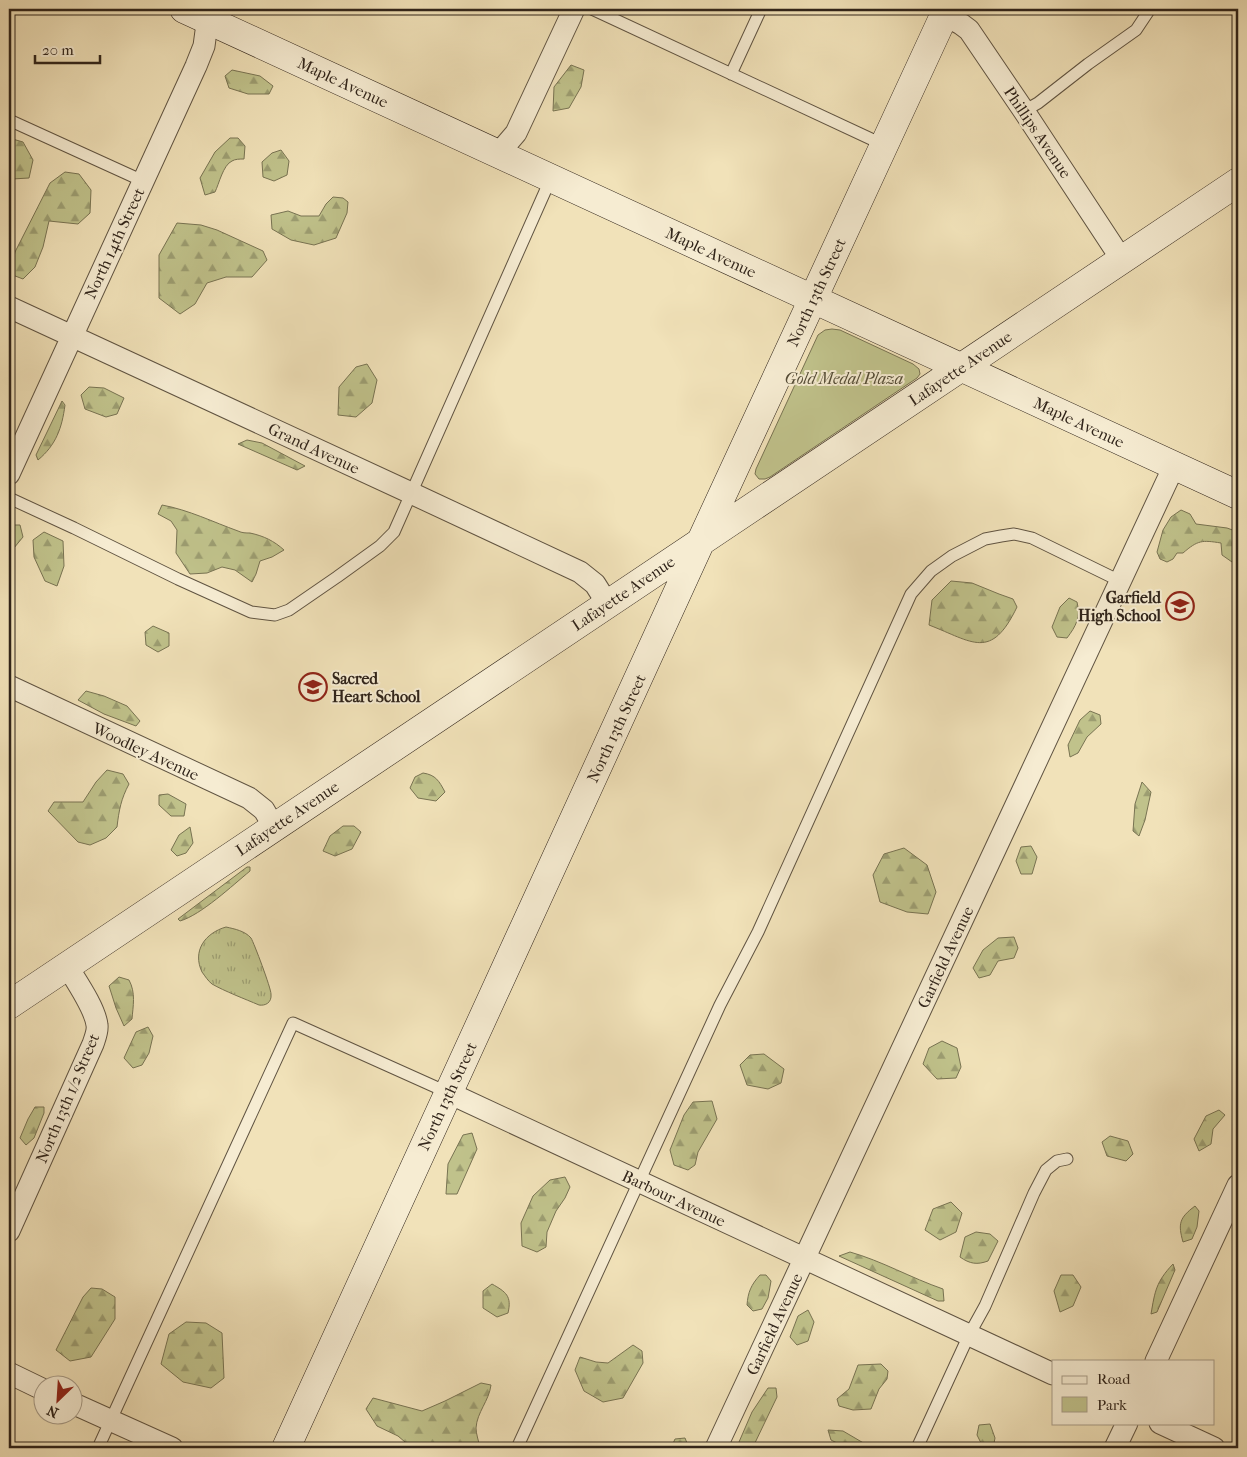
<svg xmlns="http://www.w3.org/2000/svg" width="1247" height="1457" font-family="'IM FELL French Canon',serif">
	<defs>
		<pattern id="grass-tufts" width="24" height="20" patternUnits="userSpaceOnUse" patternTransform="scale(1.25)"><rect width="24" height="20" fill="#c0c28b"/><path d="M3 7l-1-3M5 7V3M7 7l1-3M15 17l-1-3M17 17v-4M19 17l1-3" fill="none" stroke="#9c9d71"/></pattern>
		<pattern id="forest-firs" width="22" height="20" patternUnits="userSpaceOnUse" patternTransform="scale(1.25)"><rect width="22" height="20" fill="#c0c28b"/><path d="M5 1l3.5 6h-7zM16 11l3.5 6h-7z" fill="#9c9d71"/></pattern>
	</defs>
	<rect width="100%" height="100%" fill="#f1e2b9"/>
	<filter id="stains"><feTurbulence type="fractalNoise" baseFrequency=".004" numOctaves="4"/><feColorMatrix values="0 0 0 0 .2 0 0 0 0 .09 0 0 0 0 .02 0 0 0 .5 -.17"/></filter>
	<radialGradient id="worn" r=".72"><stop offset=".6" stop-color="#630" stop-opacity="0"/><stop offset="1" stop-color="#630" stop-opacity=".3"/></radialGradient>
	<path fill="url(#grass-tufts)" stroke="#787352" d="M226 927C235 929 245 931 251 938 254 943 271 988 271 994 272 1003 265 1006 259 1005 245 999 224 991 212 984 208 981 205 976 202 972 192 951 205 933 226 927Z"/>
	<path fill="url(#forest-firs)" stroke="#787352" d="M571 65 584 70 581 87 569 108 553 111 554 87Z
		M232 70 260 76 273 86 269 94H248L229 88 225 76Z
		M9 138 23 142 33 160 29 178 12 179 9 178Z
		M230 138H238L245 146 244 159C240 159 235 159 232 161 223 165 219 184 215 192L205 195 200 178 215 152Z
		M281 150 289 161 287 175 274 181 263 177 262 162 272 153Z
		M65 172 79 174 91 190 90 213 78 224 49 221 43 247 35 267 23 279 10 274 15 252 50 183Z
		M333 197 343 198 348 202 347 213 336 238 314 245 291 240 272 229 271 215 288 211 301 216H319L326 204Z
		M177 223 201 225 217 230 263 251 267 260 252 277H226L207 283 195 304 180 314 159 298V255Z
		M367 364 377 380 372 403 356 417 338 415 339 387 356 367Z
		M89 387 104 388 124 398 117 414 106 417 85 409 81 395Z
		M62 401 65 405C62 428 56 445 38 460L36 455Z
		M247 440 262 443 305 466 297 470 238 444Z
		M162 505C189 510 213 522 238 531 242 533 246 533 250 533 264 536 274 541 284 550L272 557 260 561 256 574 252 582 235 570 222 567 207 573 190 574 176 553 177 530 171 521 158 514Z
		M1181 510 1190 514 1196 524 1227 528 1238 532V562H1232L1222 555 1221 543C1202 540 1198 540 1183 553H1177L1173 559 1167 562 1160 559 1157 552 1163 530 1171 517Z
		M9 525H20L23 537 9 554Z
		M44 532 63 541 64 566 57 586 45 581 34 557 33 540Z
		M951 581 972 583 999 594 1013 599 1017 607C991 661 973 642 929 625L932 600Z
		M1069 598 1077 602C1081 617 1076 626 1067 638L1057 637 1052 627 1060 607Z
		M153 626 169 633V646L158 652 146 645 145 632Z
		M86 691 104 696 127 706 140 721 136 726 104 714 78 700Z
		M1090 711 1100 715 1101 724 1087 737 1078 753 1070 757 1068 745 1080 720Z
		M107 770 123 774 129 784C121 799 119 810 117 827L106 838 90 845 78 842 48 811 54 802H83L96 782Z
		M423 773C436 775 439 781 445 792L436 801 418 798 410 788 415 777Z
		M1142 782 1151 792 1145 820 1139 836 1133 831 1135 804Z
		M168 794 186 804 184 816H171L159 805V795Z
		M343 826H354L361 832 352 849 335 856 323 851 330 836Z
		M190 827 193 843 186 853 177 856 171 850 179 835Z
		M1031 846 1037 857 1032 874H1021L1016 861 1021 847Z
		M904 848 927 865 936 892 928 914 907 912 880 902 873 875 884 854Z
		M247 867H250V871C233 885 201 915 180 921L178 919Z
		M1014 937 1018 948 1014 958 998 961 990 975 979 978 973 968 983 950 998 938Z
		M119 977 129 980C136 993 133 1006 132 1019L124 1026 116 1008 109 986Z
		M148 1027 153 1036 149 1053 142 1065 133 1068 124 1058 136 1032Z
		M942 1041 957 1048 961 1067 956 1078 937 1079 923 1064 929 1048Z
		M764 1054 784 1069 781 1083 768 1089 747 1085 740 1065 750 1055Z
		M712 1101 717 1119 698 1152 695 1165 688 1170 674 1165 670 1150 684 1115 693 1102Z
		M35 1107H44V1113L34 1138 26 1145 20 1138 28 1119Z
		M1219 1110 1225 1115 1213 1129 1211 1144 1199 1151 1194 1139 1206 1116Z
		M472 1133 477 1149 457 1194H446L448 1164 463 1135Z
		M1110 1136 1128 1141 1133 1154 1126 1161 1107 1156 1102 1142Z
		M565 1177 570 1187 565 1198 556 1211 547 1232 546 1247 537 1252 522 1246 521 1223 533 1196 550 1180Z
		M951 1202 962 1213 956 1232 940 1240 925 1230 933 1209Z
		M1195 1206 1199 1211 1197 1227 1192 1239 1183 1242C1178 1224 1179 1218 1195 1206Z
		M976 1232 990 1234 998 1241 988 1261C977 1265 970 1264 960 1257L965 1237Z
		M850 1252C882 1261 911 1278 943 1289L944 1301H938L839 1256Z
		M1173 1264 1175 1270 1157 1312 1151 1314C1155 1291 1156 1282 1173 1264Z
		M760 1275H766L771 1281 768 1298 762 1309 753 1311 747 1305C748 1292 751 1285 760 1275Z
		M1061 1275H1073L1081 1287 1073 1306 1060 1312 1054 1291Z
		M492 1284C506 1292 512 1296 508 1313L497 1317 483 1308V1291Z
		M91 1288 102 1289 115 1297V1319L91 1357 70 1361 56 1350 83 1297Z
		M808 1310 814 1322 808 1341 797 1345 790 1337 798 1316Z
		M186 1322 206 1323 222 1333 224 1378 211 1388 183 1382 161 1364 169 1334Z
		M633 1345 642 1351 643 1363 623 1398 603 1402 584 1391 575 1370 580 1357 596 1362 608 1363Z
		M881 1364 888 1371 887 1379 879 1389 871 1409 853 1410 839 1406 837 1399 849 1389 858 1365Z
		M481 1383 491 1385C489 1401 477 1412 476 1428 476 1434 479 1442 480 1448H412L398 1436 377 1426 366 1409 373 1398 422 1411 445 1401Z
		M768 1388H776L777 1397 753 1447 751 1448H743L739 1442 752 1412Z
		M990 1424 995 1438 993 1448 983 1447 977 1435 979 1425Z
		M828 1430 843 1431 872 1448H847L831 1440Z
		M685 1438 689 1448H671L675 1439Z"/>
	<path fill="#c0c28b" stroke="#787352" d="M832 329 840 330 913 364 919 369 920 374 917 378 770 477 765 479H759L755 474 756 469 818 335 825 330Z"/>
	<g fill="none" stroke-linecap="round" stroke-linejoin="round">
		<defs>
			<path id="lane" d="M592 9 884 145
				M731 74 761 9
				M1024 111 1038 103 1088 64 1136 30 1150 9
				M9 120 143 181
				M9 498 74 528 178 579 251 612 275 615 289 610 337 577 380 546 394 532 551 178
				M98 1448 293 1023 449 1093
				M517 1448 720 1005 758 932 911 594 931 571 952 556 985 539 1001 536 1014 534 1032 538 1120 581
				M917 1448 969 1335 985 1306 1034 1193 1046 1170 1057 1161 1067 1159"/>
			<path id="street" d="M944 15 961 24 969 30 1024 111 1122 260
				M498 154 516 133 574 9
				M9 307 411 493 580 572 595 584 607 603
				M9 474 196 66 204 46 209 9
				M9 686 249 798 264 810 274 827
				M449 1093 1053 1374
				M9 1231 93 1044C95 1038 98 1031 97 1025 95 1008 76 981 67 966
				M1156 1361 1238 1185
				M9 1373 42 1389
				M72 1403 172 1448
				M1160 1423 1214 1448
				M716 1448 1174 466
				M1115 1448 1127 1423"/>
			<path id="secondary" d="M184 9 1238 495
				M9 1005 1238 182
				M286 1448 701 541 947 9"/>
		</defs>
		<use href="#lane" stroke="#605442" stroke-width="13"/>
		<use href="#street" stroke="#605442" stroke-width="23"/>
		<use href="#secondary" stroke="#30241a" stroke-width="29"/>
		<use href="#lane" stroke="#f6ecd2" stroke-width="11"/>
		<use href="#street" stroke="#f6ecd2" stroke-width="21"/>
		<use href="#secondary" stroke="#f6ecd2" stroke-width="28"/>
	</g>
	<defs>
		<symbol id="school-ring" viewBox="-11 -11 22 22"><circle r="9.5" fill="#f6ecd2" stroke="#8f2418" stroke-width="1.5"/><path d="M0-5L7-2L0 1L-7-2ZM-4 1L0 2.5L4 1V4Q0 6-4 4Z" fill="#8f2418"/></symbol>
	</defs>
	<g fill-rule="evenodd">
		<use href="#school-ring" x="1164" y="590" width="32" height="32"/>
		<use href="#school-ring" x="297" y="671" width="32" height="32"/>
	</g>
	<g text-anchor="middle" stroke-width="4" stroke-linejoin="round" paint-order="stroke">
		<g font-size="16" fill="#30241a" stroke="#f6ecd2">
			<text transform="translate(343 82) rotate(25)" y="6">Maple Avenue</text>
			<text transform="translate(1038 132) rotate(56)" y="6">Phillips Avenue</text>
			<text transform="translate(114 243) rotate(-65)" y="6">North 14th Street</text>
			<text transform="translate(711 252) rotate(25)" y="6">Maple Avenue</text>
			<text transform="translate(816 292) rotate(-65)" y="6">North 13th Street</text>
			<text transform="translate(960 368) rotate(-34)" y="6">Lafayette Avenue</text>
			<text transform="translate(1079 422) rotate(25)" y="6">Maple Avenue</text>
			<text transform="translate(314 448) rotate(25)" y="6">Grand Avenue</text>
			<text transform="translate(623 593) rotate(-34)" y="6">Lafayette Avenue</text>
			<text transform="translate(616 728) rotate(-65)" y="6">North 13th Street</text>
			<text transform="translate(146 751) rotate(25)" y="6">Woodley Avenue</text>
			<text transform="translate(287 818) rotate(-34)" y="6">Lafayette Avenue</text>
			<text transform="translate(945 957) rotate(-65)" y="6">Garfield Avenue</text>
			<text transform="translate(447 1096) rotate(-65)" y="6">North 13th Street</text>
			<text transform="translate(67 1098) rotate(-67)" y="6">North 13th 1/2 Street</text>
			<text transform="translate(674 1198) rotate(25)" y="6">Barbour Avenue</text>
			<text transform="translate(774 1324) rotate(-65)" y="6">Garfield Avenue</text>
		</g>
		<g font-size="16" font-style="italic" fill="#544c36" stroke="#f6ecd2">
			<text x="844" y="384">Gold Medal Plaza</text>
		</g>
		<g font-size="16" font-weight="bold" fill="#30241a" stroke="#f6ecd2" text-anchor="end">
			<text x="1161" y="603">Garfield<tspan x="1161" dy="18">High School</tspan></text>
			<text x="332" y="684" text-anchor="start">Sacred<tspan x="332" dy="18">Heart School</tspan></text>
		</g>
	</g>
	<rect width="1247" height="1457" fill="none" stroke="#f1e2b9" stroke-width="30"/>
	<rect x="10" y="10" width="1227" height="1437" fill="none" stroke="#30241a" stroke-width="2.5"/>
	<rect x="15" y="15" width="1217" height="1427" fill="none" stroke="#30241a"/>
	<rect x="1052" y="1360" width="162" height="65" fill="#f6ecd2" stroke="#a79c88"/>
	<rect x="1062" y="1376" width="25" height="8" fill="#f6ecd2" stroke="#a79c88"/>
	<text x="1097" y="1384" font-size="15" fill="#30241a">Road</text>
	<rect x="1062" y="1397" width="25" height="15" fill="#c0c28b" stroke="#a79c88"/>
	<text x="1097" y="1410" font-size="15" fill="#30241a">Park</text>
	<g transform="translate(58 1400) rotate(205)"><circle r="24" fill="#f6ecd2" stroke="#a79c88"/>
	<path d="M0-4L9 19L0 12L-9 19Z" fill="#8f2418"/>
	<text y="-8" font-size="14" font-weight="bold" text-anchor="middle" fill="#30241a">N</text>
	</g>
	<path d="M35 55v8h65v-8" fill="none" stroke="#30241a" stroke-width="2.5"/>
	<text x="42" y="55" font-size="15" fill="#30241a" stroke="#f6ecd2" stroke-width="4" paint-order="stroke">20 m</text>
	<rect width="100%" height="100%" filter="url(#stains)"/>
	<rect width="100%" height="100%" fill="url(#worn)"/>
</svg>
